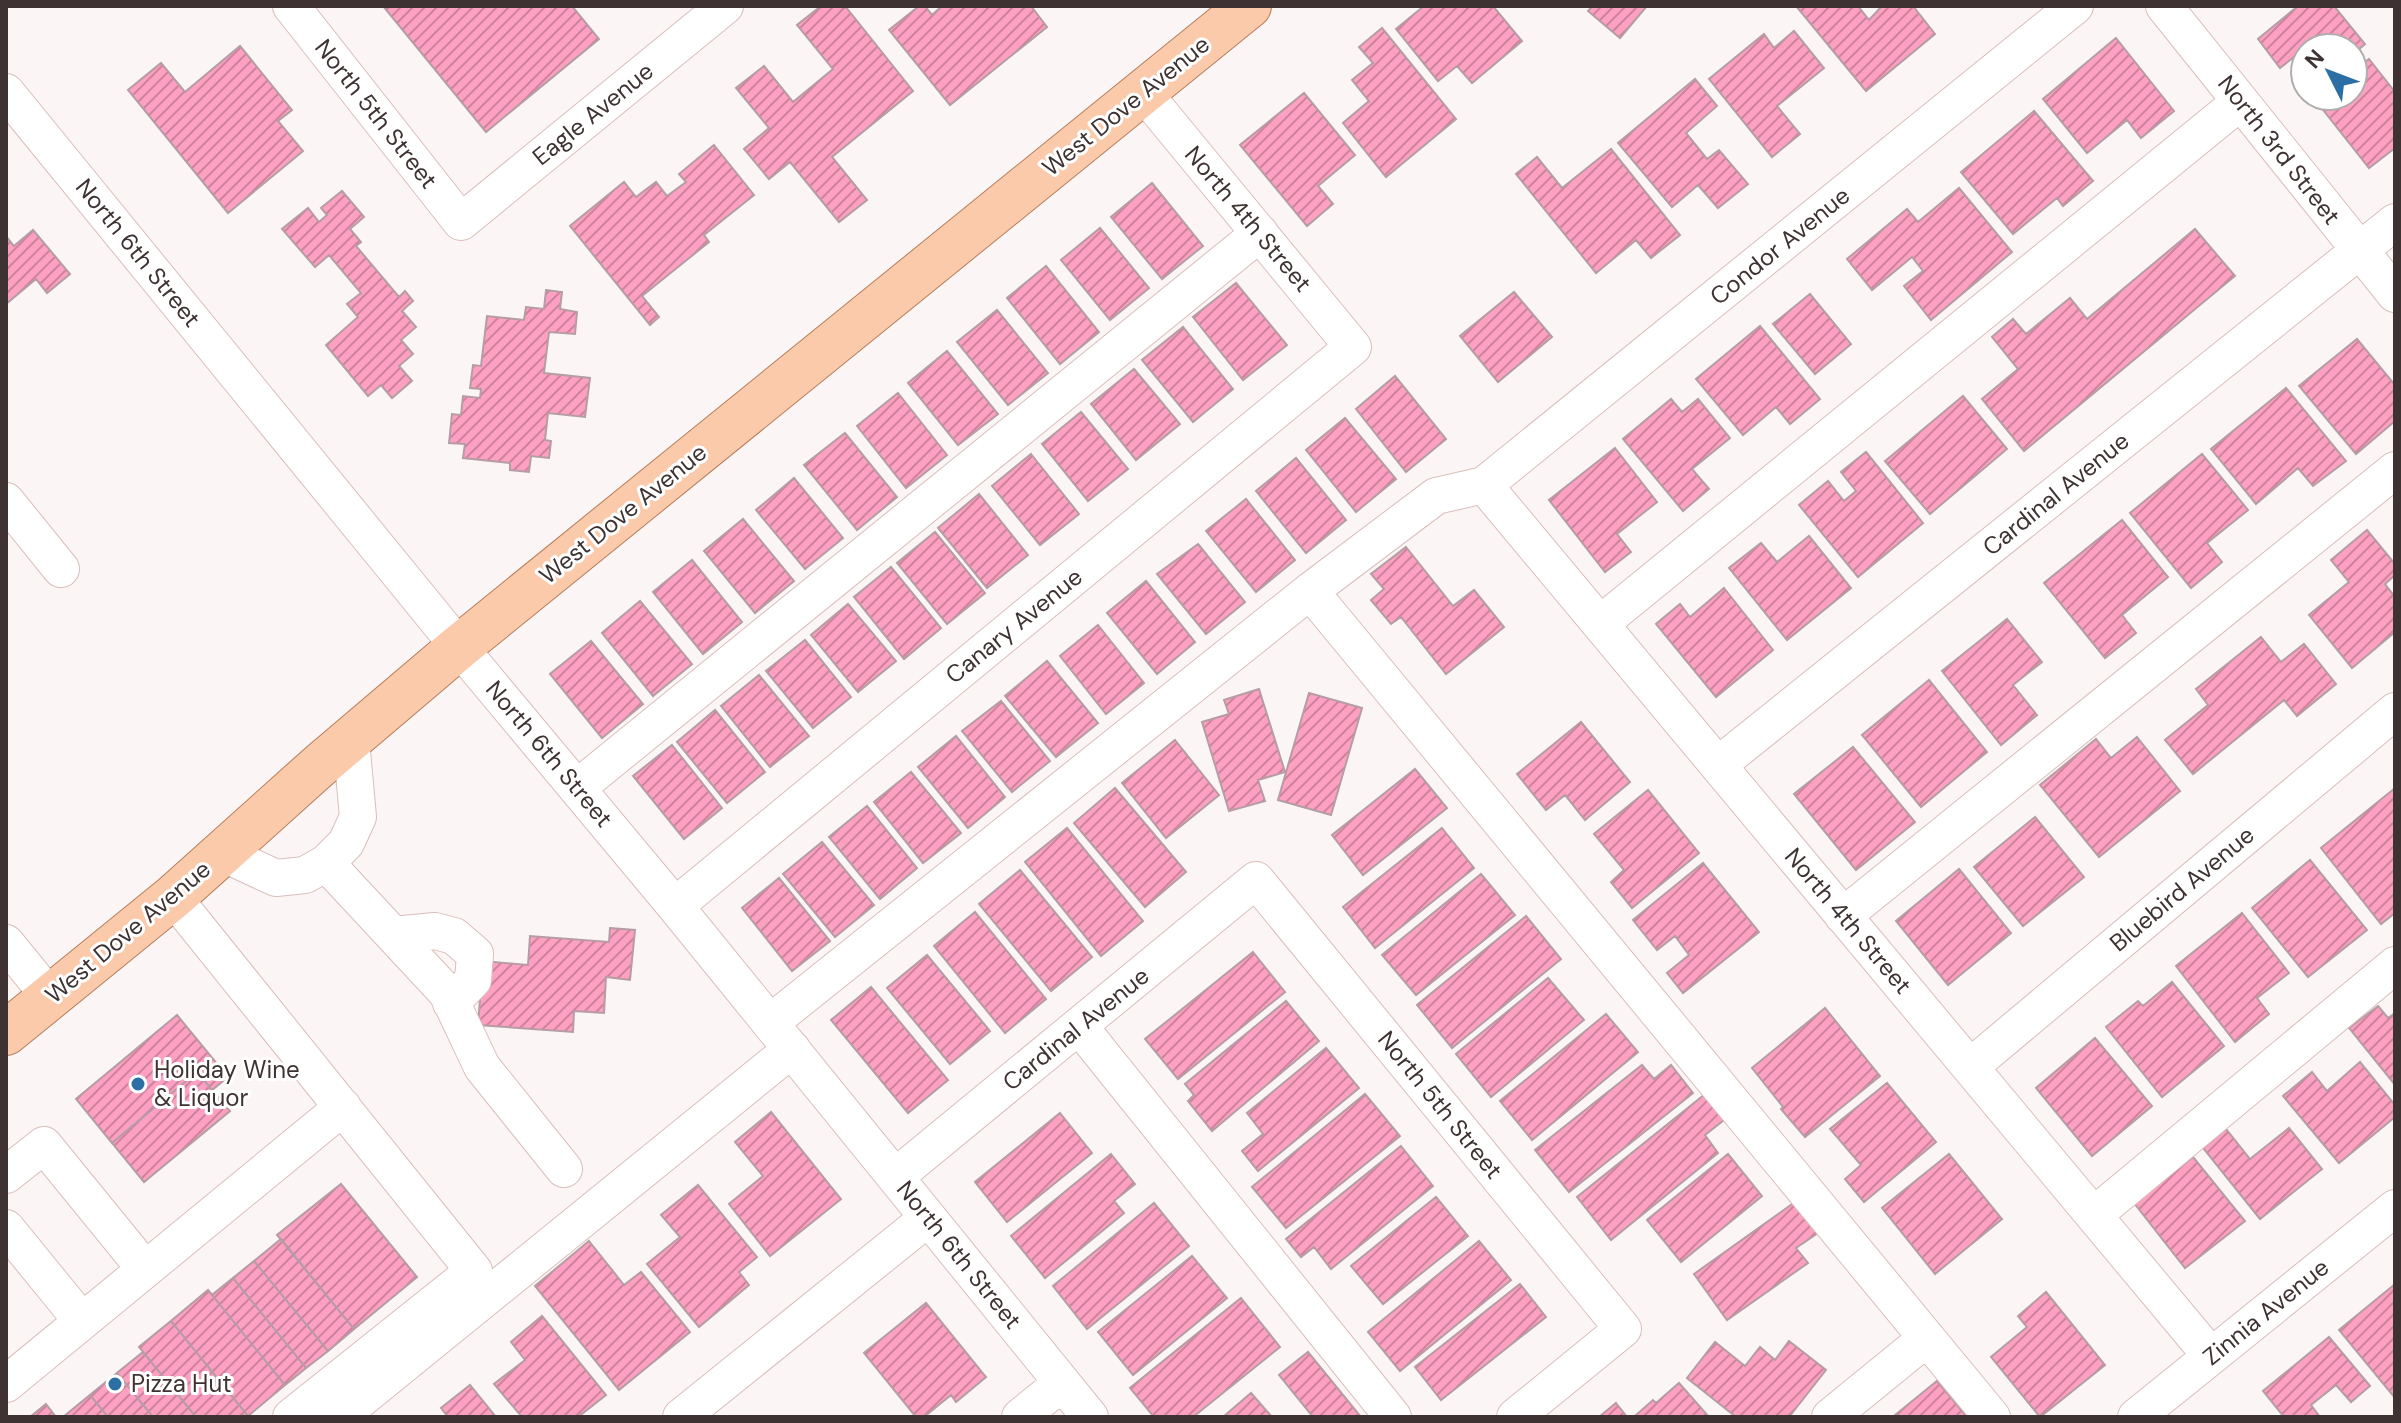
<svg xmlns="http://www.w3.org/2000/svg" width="2401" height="1423" font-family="'DM Sans',sans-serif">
	<defs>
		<pattern id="building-hatch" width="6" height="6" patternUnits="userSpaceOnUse" patternTransform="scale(2)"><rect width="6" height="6" fill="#fea0c1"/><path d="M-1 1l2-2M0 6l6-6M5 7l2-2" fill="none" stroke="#cf839d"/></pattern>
	</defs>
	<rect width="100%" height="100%" fill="#fbf6f5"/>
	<path fill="url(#building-hatch)" stroke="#b69ca4" stroke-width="2" d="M383 6H572L599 39 486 132Z
		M821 6H845L913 91 832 157 867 200 839 222 790 162 769 179 744 149 769 128 736 88 764 66 793 102 833 69 797 25Z
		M919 6H925L932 15 942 6H1031L1047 27 950 105 889 30Z
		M1424 6H1493L1522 41 1472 83 1457 66 1438 81 1396 29Z
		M1593 6H1647L1620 38 1588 11Z
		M1796 6H1858L1869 20 1882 6H1913L1935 34 1866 91Z
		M2298 6H2334L2365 44 2353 54V48H2305V70L2294 57 2280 68 2258 39Z
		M1382 28 1456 119 1386 177 1343 123 1369 101 1352 80 1373 63 1359 47Z
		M1794 31 1824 68 1777 106 1800 134 1772 157 1709 79 1764 34 1774 48Z
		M2116 38 2174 111 2141 138 2127 120 2087 153 2043 99Z
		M240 46 292 110 278 121 303 151 228 213 128 90 161 63 185 92Z
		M2369 59 2395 92V148L2369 168 2316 101 2322 96H2353V72Z
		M1695 79 1717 106 1686 133 1707 159 1719 150 1748 184 1718 208 1698 185 1672 207 1618 143Z
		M1304 93 1355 155 1318 186 1333 204 1307 226 1240 145Z
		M2034 111 2093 181 2063 206 2057 198 2013 234 1961 172Z
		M714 145 754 195 704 235 709 242 642 296 659 317 650 325 570 226 624 182 636 197 656 182 667 196 686 182 679 174Z
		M1611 149 1680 235 1651 258 1636 240 1596 273 1516 174 1537 157 1562 188Z
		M1152 183 1203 246 1162 279 1111 217Z
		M1959 188 2012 252 1931 320 1904 286 1923 271 1912 257 1872 290 1847 259 1907 209 1918 222Z
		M342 191 364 217 350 229 361 242 356 246 399 297 405 291 413 301 402 311 416 327 401 340 413 354 399 366 412 381 392 398 381 385 368 396 326 345 358 317 347 304 361 293 329 255 315 267 282 229 308 208 319 222 327 215 321 208Z
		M1100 228 1149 288 1110 320 1061 260Z
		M2195 229 2235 276 2024 451 1982 399 2018 369 1992 337 2013 319 2026 334 2070 298 2087 319Z
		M33 230 70 274 47 293 36 279 6 304V236L14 246Z
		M1046 266 1099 332 1060 364 1007 298Z
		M1236 283 1287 345 1243 380 1193 317Z
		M546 290 562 292 560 309 577 312 575 334 549 332 544 373 590 378 585 417 548 413 545 440 551 441 549 458 531 456 529 472 510 470V463L463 458 465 444 449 443 452 414 461 415 463 396 480 398 481 389 470 388 473 365 481 366 487 316 524 320 526 307 544 309Z
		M1514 292 1552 337 1498 382 1460 336Z
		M1810 294 1851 344 1815 374 1773 324Z
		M997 310 1048 373 1008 405 957 342Z
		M1760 326 1820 399 1790 424 1776 407 1743 435 1696 379Z
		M1183 327 1233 389 1193 422 1142 360Z
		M2357 339 2395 385V421L2356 454 2299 386Z
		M947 351 998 414 958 445 908 383Z
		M1134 369 1180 424 1136 460 1091 404Z
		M1395 376 1446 439 1406 472 1356 409Z
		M2286 388 2346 461 2313 486 2298 468 2256 504 2211 449Z
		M898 393 947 455 906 488 857 426Z
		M1963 396 2007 449 1930 514 1885 461Z
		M1671 399 1682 412 1698 399 1730 438 1692 469 1709 489 1683 511 1623 439Z
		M1081 412 1128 469 1088 501 1042 444Z
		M1345 418 1396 479 1356 512 1306 450Z
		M845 433 897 497 857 530 804 465Z
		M1615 448 1657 502 1617 534 1631 552 1605 572 1549 500Z
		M1866 452 1923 523 1858 577 1799 505 1828 481 1844 501 1856 491 1841 472Z
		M1031 454 1079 514 1040 545 992 486Z
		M2202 454 2248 510 2207 543 2222 562 2191 588 2130 513Z
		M1296 458 1346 520 1306 553 1256 491Z
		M794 478 843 538 805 569 756 510Z
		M979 494 1028 555 987 588 938 528Z
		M1246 499 1295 560 1256 592 1206 531Z
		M743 519 794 581 755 613 704 551Z
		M2122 520 2168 577 2122 615 2136 633 2105 658 2044 583Z
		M2367 530 2395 564V575L2385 584 2395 597V632L2352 668 2309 615 2349 582 2331 560Z
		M935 532 985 593 947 624 897 563Z
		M1809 536 1851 588 1787 640 1729 568 1761 543 1777 562Z
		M1198 544 1245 602 1206 634 1157 574Z
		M1406 547 1453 606 1474 590 1504 627 1446 674 1401 617 1391 624 1371 600 1384 589 1371 574Z
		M692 560 742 622 703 654 653 592Z
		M891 567 941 628 904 659 854 597Z
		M1146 581 1195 642 1157 674 1107 613Z
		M1724 588 1773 650 1716 697 1656 624 1680 604 1690 617Z
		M640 601 692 664 653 696 602 633Z
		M848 604 896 661 858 692 811 635Z
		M2007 619 2042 662 2013 685 2037 715 2001 745 1942 671Z
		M1098 625 1144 683 1106 714 1060 656Z
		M2261 637 2281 662 2304 644 2336 684 2297 716 2284 700 2193 774 2165 740 2208 705 2196 689Z
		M805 640 851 697 813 728 766 671Z
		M591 641 643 704 602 738 550 674Z
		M1047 661 1098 723 1056 757 1005 696Z
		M759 675 809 736 770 767 721 706Z
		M1929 680 1987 752 1921 807 1862 735Z
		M1259 689 1285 772 1258 780 1265 801 1229 811 1202 722 1229 714 1224 700Z
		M1309 693 1362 708 1331 815 1278 800Z
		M1001 701 1050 761 1012 792 962 731Z
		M715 710 765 772 727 803 677 742Z
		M1581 722 1630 782 1585 820 1565 795 1546 810 1517 774Z
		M956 736 1005 797 968 828 918 767Z
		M2137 737 2180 791 2099 857 2040 785 2096 739 2111 758Z
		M1175 740 1219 795 1166 838 1122 783Z
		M672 745 722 808 684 839 633 776Z
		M1853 747 1915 822 1856 870 1794 794Z
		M1415 769 1447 808 1363 875 1332 835Z
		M911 772 961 833 923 863 874 802Z
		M1115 788 1186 872 1145 907 1074 823Z
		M2395 788V913L2381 924 2321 848Z
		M1648 790 1699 853 1632 908 1611 882 1624 870 1594 834Z
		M867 806 917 868 880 899 829 837Z
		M2035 817 2084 877 2023 926 1974 867Z
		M1067 828 1143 921 1101 956 1025 862Z
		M1442 828 1474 868 1375 948 1343 907Z
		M822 842 874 905 835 937 783 874Z
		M2310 860 2367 930 2308 977 2252 908Z
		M1703 863 1759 932 1683 993 1667 973 1689 955 1675 936 1657 950 1633 920Z
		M1959 869 2011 933 1948 985 1896 921Z
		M1020 870 1092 957 1051 991 979 904Z
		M1481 874 1515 915 1416 995 1382 955Z
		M779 878 830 941 792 971 742 908Z
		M975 912 1046 999 1005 1033 934 946Z
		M2242 913 2289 973 2257 998 2269 1014 2235 1042 2176 966Z
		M1526 916 1561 959 1452 1048 1417 1005Z
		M610 928 635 930 630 980 606 977 604 1013 574 1011 573 1032 478 1025 483 961 528 965 530 936 609 942Z
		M1253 952 1285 992 1178 1079 1145 1039Z
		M927 955 990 1031 950 1064 887 988Z
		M1548 978 1584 1020 1491 1097 1456 1054Z
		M2172 982 2224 1046 2162 1097 2106 1027 2138 1001 2143 1006Z
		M871 987 948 1080 908 1113 831 1020Z
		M1286 1001 1319 1041 1212 1131 1188 1101 1194 1095 1185 1084Z
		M2378 1006 2388 1018 2395 1013V1085L2349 1028Z
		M1825 1008 1880 1076 1805 1137 1781 1109 1783 1107 1752 1068Z
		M1606 1014 1638 1052 1532 1140 1500 1101Z
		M177 1015 228 1077 212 1090 197 1072 112 1143 76 1099Z
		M2095 1038 2152 1106 2092 1156 2036 1088Z
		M1326 1048 1359 1088 1258 1171 1242 1151 1263 1134 1247 1113Z
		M2360 1062 2395 1105V1117L2339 1163 2283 1096 2312 1072 2327 1091Z
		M1642 1065 1654 1079 1671 1065 1693 1093 1569 1192 1535 1150Z
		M197 1072 230 1111 144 1182 112 1143Z
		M1887 1083 1936 1142 1864 1202 1845 1179 1861 1165 1830 1129Z
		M1365 1094 1400 1136 1286 1228 1252 1187Z
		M1704 1095 1724 1120 1705 1135 1718 1153 1611 1240 1577 1197Z
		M771 1112 841 1199 770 1256 729 1204 763 1176 735 1142Z
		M1060 1113 1092 1153 1007 1222 975 1182Z
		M2289 1128 2322 1169 2260 1219 2203 1148 2226 1129 2250 1159Z
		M1401 1146 1433 1186 1331 1269 1314 1247 1301 1257 1286 1239Z
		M1111 1154 1135 1184 1114 1201 1124 1213 1045 1278 1011 1236Z
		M1728 1154 1762 1196 1681 1262 1647 1220Z
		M1949 1154 2002 1219 1935 1274 1882 1208Z
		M2193 1157 2245 1221 2185 1268 2134 1203Z
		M341 1184 417 1277 354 1329 277 1235Z
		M698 1185 757 1257 739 1272 749 1285 699 1327 647 1264 680 1237 661 1215Z
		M1436 1197 1468 1236 1383 1304 1351 1266Z
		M1795 1202 1818 1233 1796 1248 1808 1263 1727 1320 1694 1274Z
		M1154 1203 1189 1246 1087 1329 1053 1286Z
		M281 1239 354 1329 328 1351 254 1261Z
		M589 1241 624 1285 641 1272 690 1332 619 1390 535 1286Z
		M1479 1241 1511 1280 1400 1371 1368 1332Z
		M1192 1256 1227 1298 1133 1375 1098 1332Z
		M254 1261 328 1351 306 1368 233 1278Z
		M233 1278 306 1368 285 1385 212 1295Z
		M1520 1284 1546 1317 1441 1400 1415 1367Z
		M2395 1284V1398L2339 1330Z
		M208 1290 285 1385 248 1416 171 1321Z
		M2046 1292 2105 1365 2040 1417 1991 1357 2027 1327 2018 1316Z
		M1241 1298 1280 1347 1193 1417H1154L1130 1388Z
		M926 1303 986 1377 956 1402 951 1395 924 1417H916L864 1353Z
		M542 1316 606 1395 578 1417H522L494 1384 525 1360 511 1342Z
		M171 1321 248 1416 246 1417H196L139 1347Z
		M2329 1337 2370 1386 2351 1402 2336 1385 2311 1405 2320 1417H2284L2263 1391Z
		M1789 1341 1826 1370 1789 1417H1736L1687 1378 1715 1342 1745 1366 1760 1347 1775 1360Z
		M143 1352 196 1417H153L117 1373Z
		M1308 1352 1361 1417H1313L1279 1375Z
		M117 1373 153 1417H108L90 1395Z
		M1937 1381 1967 1417H1897L1895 1415Z
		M1679 1383 1709 1417H1638L1636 1415 1653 1400 1656 1403Z
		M470 1385 496 1417H448L441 1408Z
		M1251 1393 1272 1417H1223Z
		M90 1395 108 1417H63Z
		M1616 1403 1627 1417H1599Z
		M46 1404 56 1417H30Z"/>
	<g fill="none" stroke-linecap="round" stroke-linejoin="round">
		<defs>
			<path id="minor" d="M291 6 461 222 725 6
				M2164 6 2395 294
				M6 92 459 647 675 906 1090 1417
				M1484 485 2211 1356
				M6 501 61 569
				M1310 591 1992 1417
				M1600 624 2240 102
				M1718 765 2395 222
				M577 788 1260 233
				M222 853 276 878 305 875 326 863 346 843 358 817 351 740
				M326 863 447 993 482 1067 564 1169
				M173 897 474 1271 291 1417
				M675 906 1353 347 1143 92
				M1843 916 2395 470
				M393 935 435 931 454 936 475 954 473 980 451 1003
				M6 943 50 997
				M770 1023 1310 591 1436 496 1484 485 2075 6
				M1079 1026 1393 1417
				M1970 1067 2395 711
				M6 1175 44 1145 145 1269
				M895 1177 1256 880 1623 1329 1515 1417
				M2094 1215 2395 965
				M6 1228 82 1321
				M6 1384 343 1107
				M339 1417 792 1049
				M681 1417 928 1218
				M1020 1417 1062 1383
				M1830 1417 1927 1338
				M2136 1417 2395 1208"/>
			<path id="major" d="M6 1033 173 897 319 766 459 647 1249 6"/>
		</defs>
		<use href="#minor" stroke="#dabebb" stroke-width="38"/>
		<use href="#major" stroke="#b67e5c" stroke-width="46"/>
		<use href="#minor" stroke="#fff" stroke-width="36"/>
		<use href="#major" stroke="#facaab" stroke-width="44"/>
	</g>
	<g fill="#2c6fa4" stroke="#fff" stroke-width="3">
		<circle cx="138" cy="1084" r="8"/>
		<circle cx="115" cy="1384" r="8"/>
	</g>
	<g text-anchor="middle" stroke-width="6" stroke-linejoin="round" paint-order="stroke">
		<g font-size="24" fill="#3e3332" stroke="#fff">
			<text transform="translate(1126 106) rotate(-39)" y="8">West Dove Avenue</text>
			<text transform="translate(376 114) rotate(52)" y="8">North 5th Street</text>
			<text transform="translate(593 114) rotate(-39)" y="8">Eagle Avenue</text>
			<text transform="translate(2279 150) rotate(52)" y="8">North 3rd Street</text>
			<text transform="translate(1248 219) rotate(50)" y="8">North 4th Street</text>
			<text transform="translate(1780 246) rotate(-39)" y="8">Condor Avenue</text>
			<text transform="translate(138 253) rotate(51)" y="8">North 6th Street</text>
			<text transform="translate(2056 494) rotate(-39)" y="8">Cardinal Avenue</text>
			<text transform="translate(623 514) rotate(-39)" y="8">West Dove Avenue</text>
			<text transform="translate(1014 626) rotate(-39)" y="8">Canary Avenue</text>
			<text transform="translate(549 754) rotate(50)" y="8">North 6th Street</text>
			<text transform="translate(2182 889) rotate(-40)" y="8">Bluebird Avenue</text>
			<text transform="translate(1848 921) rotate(50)" y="8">North 4th Street</text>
			<text transform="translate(128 932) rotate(-40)" y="8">West Dove Avenue</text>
			<text transform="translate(1076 1029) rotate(-39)" y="8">Cardinal Avenue</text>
			<text transform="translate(1440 1105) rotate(51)" y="8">North 5th Street</text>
			<text transform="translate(959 1255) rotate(51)" y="8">North 6th Street</text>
			<text transform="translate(2266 1312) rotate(-39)" y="8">Zinnia Avenue</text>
		</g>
		<g font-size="24" fill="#3e3332" stroke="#fff" text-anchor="start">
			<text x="154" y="1078">Holiday Wine<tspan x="154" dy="28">&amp; Liquor</tspan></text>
			<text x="131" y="1392">Pizza Hut</text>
		</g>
	</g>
	<rect width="2401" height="1423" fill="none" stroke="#3e3332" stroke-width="16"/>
	<g transform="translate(2329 72) rotate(312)"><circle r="38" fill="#ffffff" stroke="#b2adad" stroke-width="2"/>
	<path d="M0-6L14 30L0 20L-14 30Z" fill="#2c6fa4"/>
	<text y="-12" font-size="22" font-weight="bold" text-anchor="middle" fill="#3e3332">N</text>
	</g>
</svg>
